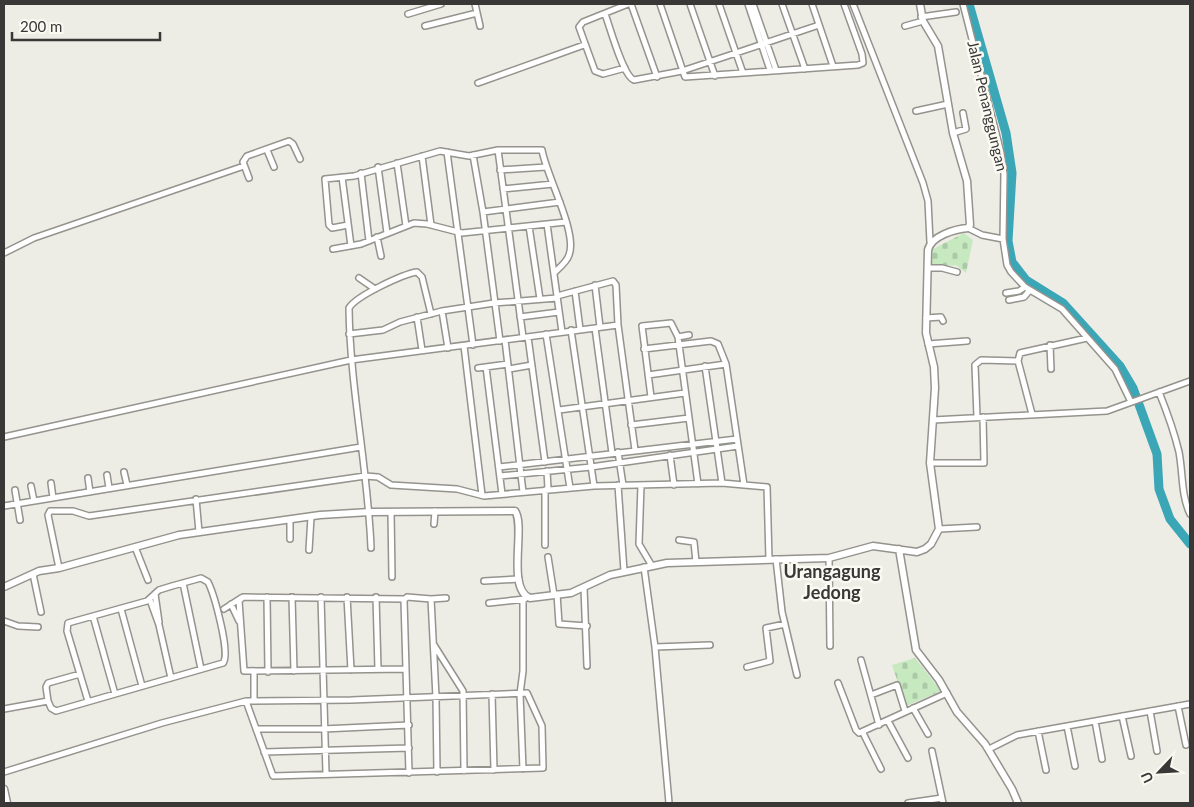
<svg xmlns="http://www.w3.org/2000/svg" width="1194" height="807" font-family="Lato,sans-serif">
	<defs>
		<pattern id="cemetery-stones" width="16" height="16" patternUnits="userSpaceOnUse" patternTransform="scale(1.25)"><rect width="16" height="16" fill="#c6e9c0"/><path d="M2 7V4a2 2 0 0 1 4 0v3zM10 15v-3a2 2 0 0 1 4 0v3z" fill="#abc9a6"/></pattern>
	</defs>
	<rect width="100%" height="100%" fill="#edece5"/>
	<path fill="url(#cemetery-stones)" d="M964 233 973 240 966 273 956 265 932 267 931 252 935 248Z
		M915 658 941 691 906 706 892 665Z"/>
	<g fill="none" stroke-linecap="round" stroke-linejoin="round">
		<path stroke="#3aa6b6" stroke-width="9" d="M969 4 1006 133 1012 173 1008 241 1012 262 1026 280 1063 303 1120 366 1133 388 1157 454 1159 489 1170 519 1190 544"/>
		<defs>
			<path id="minor" d="M475 4 480 26
				M631 4 657 77
				M660 4 685 77 743 73
				M690 4 715 76
				M719 4 736 53 819 25
				M748 4 770 70
				M753 4 776 70
				M782 4 805 69
				M812 4 833 66
				M853 4 923 183 928 201 930 242
				M963 4 1001 153 1004 174 1003 239
				M408 14 441 4
				M605 14C610 27 623 76 634 80L682 71 736 53 743 73 858 65 863 63 862 54 844 4
				M921 17 956 12
				M425 26 477 13
				M905 26 923 21
				M625 68 603 74 595 71 579 27 583 22 628 4
				M478 83 584 45
				M916 111 948 104
				M953 133 966 129 963 113
				M267 150 274 167
				M498 150H542C546 175 578 233 569 255 567 262 559 268 554 273
				M447 152 473 345
				M473 155 483 212 500 341
				M422 156 431 225
				M397 163 406 226
				M378 167 387 233
				M500 170 546 167
				M361 173 369 241
				M342 177 351 246
				M249 178 243 162 247 156 289 141 293 144 300 159
				M503 189 553 184
				M483 212 560 202
				M547 224 562 332
				M348 225 332 228 329 225 325 179 354 176 440 151 469 156 498 150 523 337
				M529 226 540 299
				M968 228 982 235 1003 239 1007 265 1011 272 1025 287 1062 309 1115 369 1131 402
				M377 237 381 256
				M333 249 361 244 414 223 427 224 462 233 566 222
				M4 253 34 238 244 166
				M928 268H942L957 272
				M359 278 375 289
				M595 285 600 327
				M575 291 580 329
				M1006 293 1019 291 1025 287
				M557 296 613 281 616 285 618 325
				M1009 300 1024 297 1030 290
				M442 311 448 348
				M417 317 422 350
				M520 317 559 312
				M926 318 941 317 943 321
				M595 328 612 453
				M571 330 594 486
				M349 334 383 330 400 322 442 311 494 303 557 298
				M546 334 570 488
				M528 337 545 462
				M678 337 698 484
				M505 340 523 492
				M928 344 967 341
				M1050 345 1051 369
				M464 346 482 495
				M705 366 722 483
				M486 367 502 494
				M478 368 508 364
				M509 369 532 365
				M648 375 726 364
				M1159 392C1167 412 1174 431 1179 452 1183 473 1181 495 1190 514
				M651 397 642 326 671 323 678 337 689 335
				M559 410 685 393
				M1032 414 1018 361 1020 353 1087 338
				M977 417 975 365 981 360 1018 361
				M933 420 1107 411 1190 381
				M631 425 689 418
				M4 437 351 360 618 325 635 450
				M618 452 623 485
				M670 455 674 485
				M930 463H984L983 417
				M499 467 737 439
				M547 471 548 489
				M124 472 127 485
				M107 475 109 488
				M500 476 591 467 738 446
				M88 478 90 492
				M51 483 53 498
				M618 485 624 571
				M641 485 639 544 652 566
				M744 485 767 487 769 559
				M31 486 34 501
				M15 490 20 520
				M545 490V545
				M196 499 199 532
				M4 506 361 447
				M391 512 392 577
				M290 520V539
				M434 524 435 511
				M939 529 977 527
				M679 540 694 542 696 562
				M135 547 148 580
				M371 548C368 468 350 389 349 308 356 296 403 274 417 272L422 277 431 314
				M309 550 311 517
				M548 557 554 595
				M829 558 830 646
				M776 559 782 612 797 675
				M644 567 655 647 669 803
				M59 568 48 515 50 511H73L89 516 365 476 378 477 391 485 457 489 484 496 594 486 722 483 744 485 726 364 718 344 711 341 644 349
				M33 574 41 612
				M484 581 519 579
				M183 583 201 669
				M584 588 587 666
				M155 594 159 622
				M557 594 559 624 587 626
				M267 597 268 672
				M292 597 294 671
				M321 597 326 773
				M347 597 351 670
				M376 597 378 669
				M404 599 243 597 239 601 244 671 406 669
				M431 599 446 598
				M150 600 159 625 171 678
				M489 603 525 599
				M231 604 239 621
				M121 609 142 686
				M224 609 241 598
				M93 616 115 694
				M4 621 18 626 38 627
				M434 645 463 691 464 771
				M655 647 710 645
				M861 660 879 725
				M747 667 770 661 766 628 785 624
				M254 672V700
				M838 683 856 730 859 733 947 693
				M492 694 494 770
				M871 695 897 685 905 711
				M48 701 46 687 48 683 80 674
				M1178 706 1186 745
				M913 708 928 734
				M4 709 48 701 51 708 56 711 223 663C231 654 214 594 208 582L201 578 172 586 159 590 147 601 68 623 67 631 88 701
				M1150 711 1157 751
				M1122 716 1131 756
				M888 721 908 758
				M1095 721 1102 759
				M1067 726 1075 766
				M256 729H323L409 725
				M1038 731 1046 770
				M863 733 881 769
				M989 749 1017 735 1190 704
				M932 751 943 803
				M264 752 409 748
				M523 769 520 694 523 671V600
				M4 772 162 723 246 701 351 700 527 693 542 726 543 768 273 776 246 701
				M409 773 404 600 407 597 431 599 436 697 437 772
				M908 803 942 798"/>
			<path id="tertiary" d="M899 549 916 650 939 680 957 712 985 744 1012 789 1018 803
				M4 587 39 571 59 568 179 535 320 515 370 512 515 511C526 526 506 589 530 598L571 593 610 575 667 563 829 558 873 546 917 552 925 549 931 544 939 529 930 463 935 388 934 367 926 333 928 250C931 236 955 229 968 228L970 225 967 181 953 133 938 46 923 21 920 4
				M4 789 7 803"/>
		</defs>
		<use href="#minor" stroke="#94938d" stroke-width="8"/>
		<use href="#tertiary" stroke="#94938d" stroke-width="9"/>
		<use href="#minor" stroke="#fff" stroke-width="5"/>
		<use href="#tertiary" stroke="#fff" stroke-width="6"/>
	</g>
	<g text-anchor="middle" stroke-width="5" stroke-linejoin="round" paint-order="stroke">
		<g font-size="15" fill="#393836" stroke="#faf9f2">
			<text transform="translate(987 106) rotate(77)" y="5">Jalan Penanggungan</text>
		</g>
		<g font-size="18" font-weight="bold" fill="#393836" stroke="#faf9f2">
			<text x="832" y="578">Urangagung<tspan x="832" dy="21">Jedong</tspan></text>
		</g>
	</g>
	<rect width="1194" height="807" fill="none" stroke="#393836" stroke-width="10"/>
	<g transform="translate(1159 772) rotate(245)" stroke="#faf9f2" stroke-width="4" paint-order="stroke">
	<path d="M0-4L9 19L0 12L-9 19Z" fill="#393836"/>
	<text y="-8" font-size="14" font-weight="bold" text-anchor="middle" fill="#393836">U</text>
	</g>
	<path d="M12 32v8h148v-8" fill="none" stroke="#393836" stroke-width="2.5"/>
	<text x="20" y="32" font-size="15" fill="#393836" stroke="#faf9f2" stroke-width="4" paint-order="stroke">200 m</text>
</svg>
